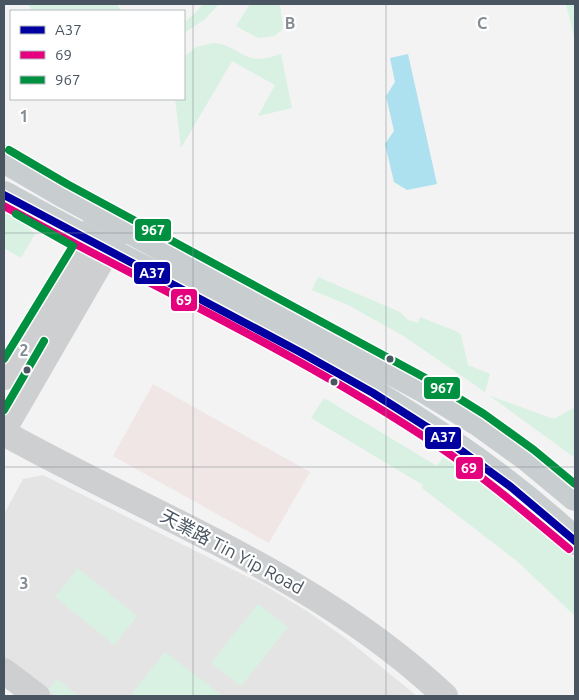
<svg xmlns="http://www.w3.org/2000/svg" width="579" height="700" font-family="Ubuntu,'Noto Sans TC',sans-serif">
	<rect width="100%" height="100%" fill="#f3f3f3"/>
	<path fill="#e5e4e5" d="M43 475 264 585 307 611 348 640 417 696H48L4 662V514L23 479Z"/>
	<path fill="#f0e6e5" d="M153 384 310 472 269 543 113 456Z"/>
	<path fill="#d8f1e2" d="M28 4H117L121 11H32Z
		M203 4H219L204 20 184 33V23L195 13Z
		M250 4H280L283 27 281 31 274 36 258 38 236 26Z
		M566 4H575V41Z
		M213 43C232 44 242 58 258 59 266 59 274 56 281 54L292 108 258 116 275 85 232 61 181 148 175 99H184V57L196 47Z
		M4 210 21 221 35 234 21 258 4 248Z
		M318 277 400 312 408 320 418 323 420 317 458 332 461 335 468 365 490 374 485 392 402 335 348 305 312 290Z
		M490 396 554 419 575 407V458Z
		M324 398 437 466 443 457 499 495 544 531 575 560V616L518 562 422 488 423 485 311 418Z
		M78 568 137 616 114 645 55 597Z
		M258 604 288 627 241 686 211 663Z
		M165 652 223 696H130Z
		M57 679 79 696H56L48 690Z"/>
	<path fill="#ade1ef" d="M408 54 437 184 407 190 394 182 385 144 394 131 386 96 395 82 390 58Z"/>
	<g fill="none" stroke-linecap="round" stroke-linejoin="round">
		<path stroke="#cdcfd1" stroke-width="26" d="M4 377 57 293 102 214
			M4 429 122 225
			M4 433C153 516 318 576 445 696
			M4 671 37 696"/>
		<path stroke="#c8cdd0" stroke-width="28" d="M4 159 62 193 426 390 478 422 528 458 575 497
			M4 195C197 304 411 388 575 541"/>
		<defs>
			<path id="bus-1" d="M4 195 300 352 373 393 444 438 511 487 575 541"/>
			<path id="bus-2" d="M4 206C149 285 301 354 438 446 484 477 526 513 569 549"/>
			<path id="bus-3" d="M9 150 67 184 431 381 484 414 534 450 575 484
				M4 359 73 246 16 214
				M4 410 44 341"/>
		</defs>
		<use href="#bus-1" stroke="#fff" stroke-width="11"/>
		<use href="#bus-2" stroke="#fff" stroke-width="11"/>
		<use href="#bus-3" stroke="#fff" stroke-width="11"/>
		<use href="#bus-1" stroke="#0000a0" stroke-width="8"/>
		<use href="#bus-2" stroke="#e5007d" stroke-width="8"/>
		<use href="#bus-3" stroke="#009140" stroke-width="8"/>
	</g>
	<path fill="none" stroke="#848c93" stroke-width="1" stroke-opacity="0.55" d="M193 4V696M386 4V696M4 233H575M4 467H575"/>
	<g fill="#495560" stroke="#fff" stroke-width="2">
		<circle cx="390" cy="359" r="4.5"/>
		<circle cx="27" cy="370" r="4.5"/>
		<circle cx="334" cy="382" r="4.5"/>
	</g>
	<g text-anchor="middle" stroke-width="4.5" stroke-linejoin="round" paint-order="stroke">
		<g font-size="18" fill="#495560" stroke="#fff">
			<text transform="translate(232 552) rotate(28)" y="6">天業路 Tin Yip Road</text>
		</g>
	</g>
	<g font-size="16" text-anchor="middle" font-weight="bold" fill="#848c93" stroke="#fff" stroke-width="4.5" stroke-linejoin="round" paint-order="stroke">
		<text x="290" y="29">B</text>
		<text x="482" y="29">C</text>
		<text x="24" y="122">1</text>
		<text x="24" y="356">2</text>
		<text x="24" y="589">3</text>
	</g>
	<g stroke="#fff" stroke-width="2">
		<rect x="134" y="218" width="38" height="24" rx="5" fill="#009140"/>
		<rect x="133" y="261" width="38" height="24" rx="5" fill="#0000a0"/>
		<rect x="170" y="288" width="28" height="24" rx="5" fill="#e5007d"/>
		<rect x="423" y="376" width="38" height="24" rx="5" fill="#009140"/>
		<rect x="424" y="426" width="38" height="24" rx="5" fill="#0000a0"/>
		<rect x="455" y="456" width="29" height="24" rx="5" fill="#e5007d"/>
	</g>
	<g font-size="14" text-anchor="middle" font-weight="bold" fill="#fff">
		<text x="153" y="235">967</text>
		<text x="152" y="278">A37</text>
		<text x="184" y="305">69</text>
		<text x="442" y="393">967</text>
		<text x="443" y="442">A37</text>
		<text x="469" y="473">69</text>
	</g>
	<rect width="579" height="700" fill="none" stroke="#495560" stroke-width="10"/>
	<rect x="10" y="10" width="175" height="90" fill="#ffffff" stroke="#b6bbbf"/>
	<rect x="20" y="26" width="25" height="8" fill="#0000a0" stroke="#b6bbbf"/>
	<text x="55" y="35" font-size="15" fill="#495560">A37</text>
	<rect x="20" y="51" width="25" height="8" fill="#e5007d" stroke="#b6bbbf"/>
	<text x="55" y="60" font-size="15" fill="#495560">69</text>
	<rect x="20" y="76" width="25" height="8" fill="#009140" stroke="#b6bbbf"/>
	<text x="55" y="85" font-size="15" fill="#495560">967</text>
</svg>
